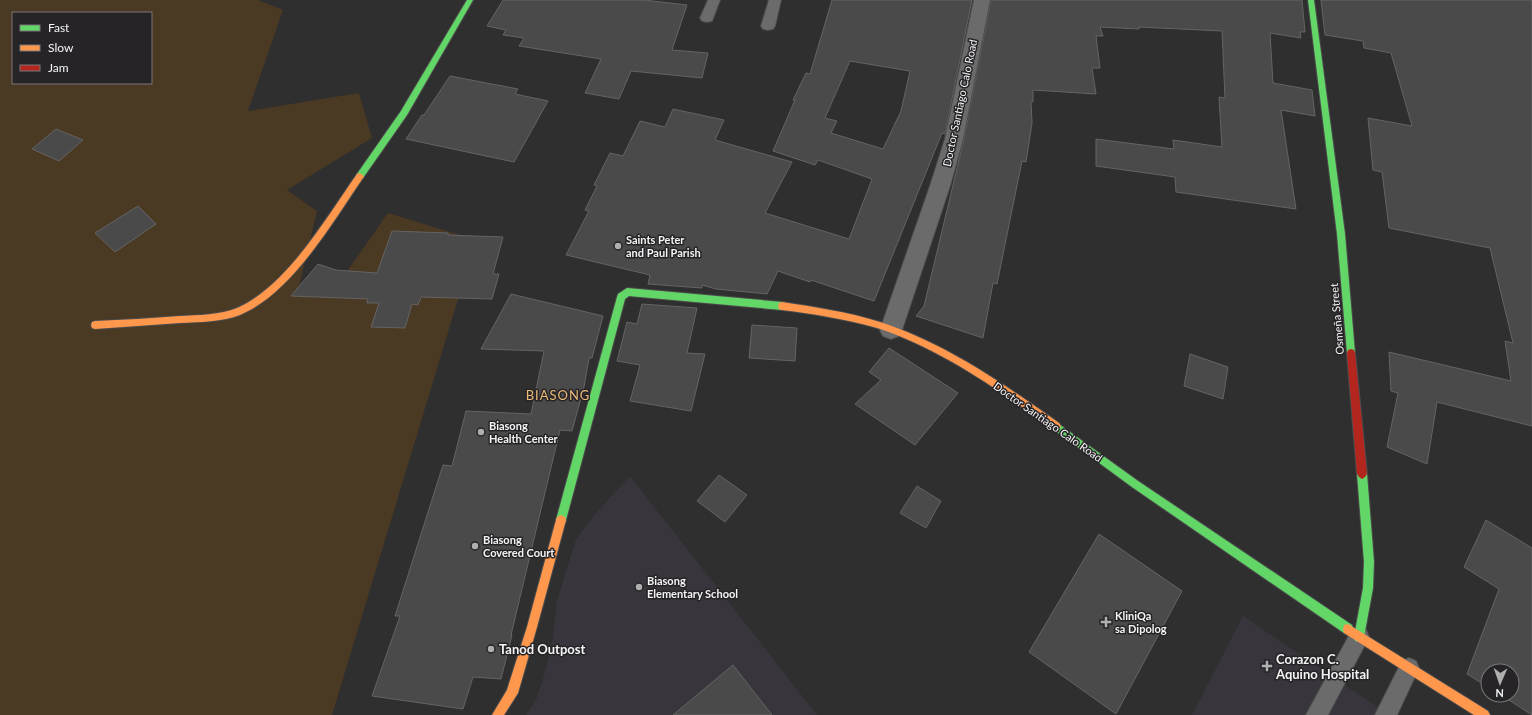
<svg xmlns="http://www.w3.org/2000/svg" width="1532" height="715" font-family="Lato,sans-serif">
	<rect width="100%" height="100%" fill="#2f2f2f"/>
	<path fill="#39353c" d="M630 476 817 715H526L536 700 546 669 553 637 557 601 576 539 596 513Z
		M1243 616 1389 715H1192Z"/>
	<path fill="#4a3923" fill-rule="evenodd" d="M0 0H258L283 10 248 111 359 93 372 138 287 190 317 211 299 287 331 294 388 213 476 240 332 715H0ZM13 13H151V83H13Z"/>
	<path fill="#4a4a4a" stroke="#646464" fill-rule="evenodd" d="M503 0H644L687 5 672 50 708 53 702 78 631 71 619 99 585 93 601 59 519 46 524 38 503 35 506 30 487 26Z
		M832 0H972L945 134 942 133 874 301 811 280 810 282 778 271 767 294 716 289 702 285V288L648 284 650 275 566 255 589 211 585 210 597 186 594 185 610 153 623 156 640 121 665 127 673 109 724 120 715 140 792 162 765 213 849 239 872 179 818 160 815 165 773 151 795 100H793L806 73 810 74ZM850 61 910 71 901 111 883 149 831 133 837 121 825 118Z
		M991 0H1302L1305 32H1300L1301 38 1270 33 1273 83 1312 90 1315 116 1281 110 1296 209 1176 192 1175 177 1096 166V139L1174 149 1173 140 1222 147 1219 97 1225 98 1222 31 1139 27V29L1100 27 1103 36H1096L1100 68H1092L1096 94 1033 90V102H1031L1032 123 1026 162 1022 161 997 284 993 283 983 338 916 316 924 306 964 139Z
		M1321 0H1532V426L1437 402 1427 464 1387 447 1398 393 1391 391 1389 352 1511 381 1505 341 1513 343 1490 248 1389 228 1382 172 1373 170 1368 118 1412 126 1391 53 1364 48 1363 41 1325 35Z
		M450 76 518 89 515 94 548 101 514 162 406 139 422 115H424Z
		M56 129 83 140 59 161 32 149Z
		M138 206 156 224 115 252 95 233Z
		M392 231 448 233V235L503 237 493 274H499L492 299 421 297 418 305 412 304 405 328 371 327 379 303H367L368 299 291 296 318 264 336 270 377 273Z
		M511 294 603 316 592 358H589L584 387 572 431 560 430 511 635H512L501 679 473 677 463 709 372 696 400 616H395L443 465 452 466 466 411 531 414 544 351 481 349Z
		M642 304 697 308 687 353 705 354 691 411 630 401 640 365 617 361 627 322 637 324Z
		M752 325 797 328 795 361 749 358Z
		M889 348 958 393 915 445 855 404 881 380 869 372Z
		M1190 354 1228 367 1223 399 1184 386Z
		M719 475 747 495 725 522 697 501Z
		M917 486 941 501 926 528 900 513Z
		M1486 520 1532 548V715L1501 695H1512V671H1488V687L1467 674 1499 589 1464 567Z
		M1099 534 1182 591 1116 714 1029 652Z
		M733 665 772 715H673Z"/>
	<g fill="none" stroke-linecap="round" stroke-linejoin="round">
		<defs>
			<path id="lane" d="M708 0H720L712 21 707 22 702 21 700 18Z
				M769 0H781L775 26 773 29 768 30 763 29 761 26Z
				M1359 627 1366 630 1369 637 1328 715H1306L1352 630Z
				M1409 658 1416 661 1419 668 1397 715H1375L1402 661Z"/>
			<path id="street" d="M974 0H990L963 139 950 186 902 330 899 336 891 339 883 336 880 330 930 186 945 139Z"/>
			<path id="fast" d="M467 0H473L407 115 363 178H357L356 176 357 174 401 111Z
				M1308 0H1314L1345 234 1355 353 1354 356 1351 357 1348 356 1347 353 1337 234Z
				M627 288 782 302 785 303 786 306 785 309 782 310 629 296 625 299 566 520 565 523 561 525 557 523 556 520 617 297 618 294Z
				M1056 422 1138 481 1352 625 1353 629 1352 633 1348 634 1344 633 1132 487 1053 429 1051 426 1053 423Z
				M1362 469 1365 471 1367 474 1374 562 1373 588 1364 637 1363 641 1359 642 1355 641 1354 637 1363 588 1364 562 1357 474 1359 471Z"/>
			<path id="slow" d="M360 173 364 176 363 178C332 223 292 293 240 315 223 322 199 322 180 323 152 325 123 327 95 329L92 328 91 325 92 322 95 321C123 320 152 318 180 316 197 315 221 315 237 308 287 286 326 218 357 174Z
				M782 302C815 307 848 312 880 322 945 343 1004 384 1059 423L1061 426 1059 429 1056 430 1053 429C1000 391 940 348 877 328 846 319 814 314 782 310L779 309 778 306 779 303Z
				M561 515 565 517 566 520 537 627 518 693 504 715H492L507 690 527 627 556 520 557 517Z
				M1348 624 1488 711 1490 715H1474L1344 633 1343 629 1344 625Z"/>
			<path id="jam" d="M1351 349 1354 350 1355 353 1367 474 1365 477 1362 479 1359 477 1357 474 1347 353 1348 350Z"/>
		</defs>
		<use href="#lane" stroke="#4c4c4c" stroke-width="2"/>
		<use href="#street" stroke="#4c4c4c" stroke-width="2"/>
		<use href="#fast" stroke="#4c4c4c" stroke-width="2"/>
		<use href="#slow" stroke="#4c4c4c" stroke-width="2"/>
		<use href="#jam" stroke="#4c4c4c" stroke-width="2"/>
		<use href="#lane" fill="#6b6b6b" fill-rule="evenodd"/>
		<use href="#street" fill="#6b6b6b" fill-rule="evenodd"/>
		<use href="#fast" fill="#63d668" fill-rule="evenodd"/>
		<use href="#slow" fill="#ff974d" fill-rule="evenodd"/>
		<use href="#jam" fill="#b3261e" fill-rule="evenodd"/>
	</g>
	<g fill="#b0afb0" stroke="#262427" stroke-width="1.5">
		<circle cx="618" cy="246" r="4"/>
		<circle cx="481" cy="432" r="4"/>
		<circle cx="475" cy="546" r="4"/>
		<circle cx="639" cy="587" r="4"/>
		<path d="M1104 616h4v4h4v4h-4v4h-4v-4h-4v-4h4z"/>
		<circle cx="491" cy="649" r="4"/>
		<path d="M1265 660h4v4h4v4h-4v4h-4v-4h-4v-4h4z"/>
	</g>
	<g text-anchor="middle" stroke-width="3" stroke-linejoin="round" paint-order="stroke">
		<g font-size="11" fill="#f5f4f5" stroke="#262427">
			<text transform="translate(960 103) rotate(-78)" y="4">Doctor Santiago Calo Road</text>
			<text transform="translate(1337 319) rotate(-95)" y="4">Osmeña Street</text>
			<text transform="translate(1048 422) rotate(35)" y="4">Doctor Santiago Calo Road</text>
		</g>
		<g font-size="11" font-weight="bold" fill="#f5f4f5" stroke="#262427" text-anchor="start">
			<text x="626" y="244">Saints Peter<tspan x="626" dy="13">and Paul Parish</tspan></text>
			<text x="489" y="430">Biasong<tspan x="489" dy="13">Health Center</tspan></text>
			<text x="483" y="544">Biasong<tspan x="483" dy="13">Covered Court</tspan></text>
			<text x="647" y="585">Biasong<tspan x="647" dy="13">Elementary School</tspan></text>
			<text x="1115" y="620">KliniQa<tspan x="1115" dy="13">sa Dipolog</tspan></text>
		</g>
		<g font-size="13" letter-spacing="1" fill="#ecbb7a" stroke="#262427">
			<text x="558" y="400">BIASONG</text>
		</g>
		<g font-size="13" font-weight="bold" fill="#f5f4f5" stroke="#262427" text-anchor="start">
			<text x="499" y="654">Tanod Outpost</text>
			<text x="1276" y="664">Corazon C.<tspan x="1276" dy="15">Aquino Hospital</tspan></text>
		</g>
	</g>
	<rect x="12" y="12" width="140" height="72" fill="#262427" stroke="#797779"/>
	<rect x="20" y="25" width="20" height="6" fill="#63d668" stroke="#797779"/>
	<text x="48" y="32" font-size="12" fill="#f5f4f5">Fast</text>
	<rect x="20" y="45" width="20" height="6" fill="#ff974d" stroke="#797779"/>
	<text x="48" y="52" font-size="12" fill="#f5f4f5">Slow</text>
	<rect x="20" y="65" width="20" height="6" fill="#b3261e" stroke="#797779"/>
	<text x="48" y="72" font-size="12" fill="#f5f4f5">Jam</text>
	<g transform="translate(1500 683) rotate(182)"><circle r="19" fill="#262427" stroke="#797779"/>
	<path d="M0-3L7 15L0 10L-7 15Z" fill="#b0afb0"/>
	<text y="-6" font-size="11" font-weight="bold" text-anchor="middle" fill="#f5f4f5">N</text>
	</g>
</svg>
